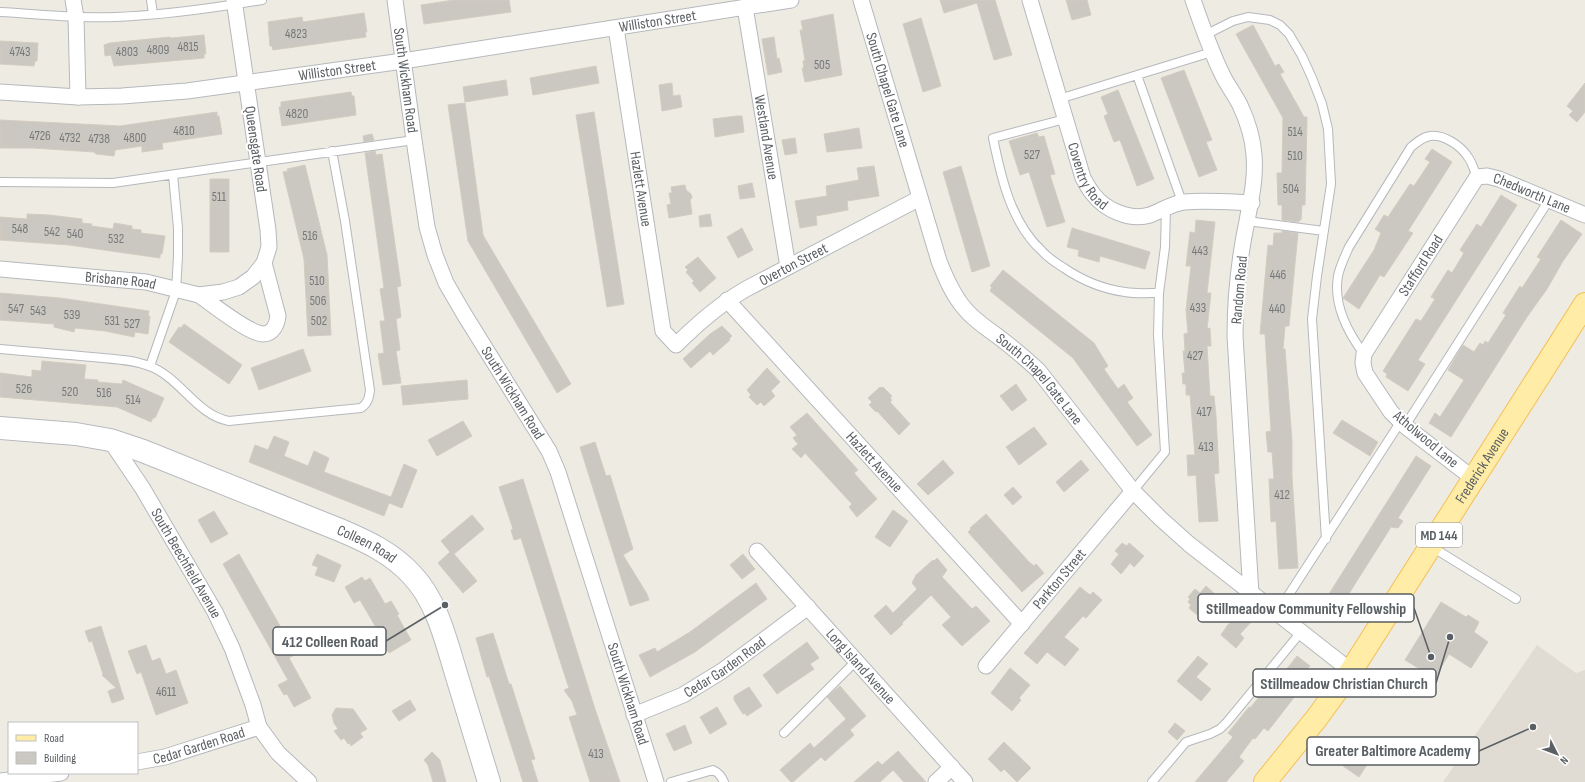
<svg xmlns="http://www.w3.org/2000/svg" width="1585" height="782" font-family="'Sofia Sans Condensed',sans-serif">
	<rect width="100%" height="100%" fill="#eeebe2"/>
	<path fill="#e0dcd3" d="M1537 645 1576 673 1585 670V782H1443Z"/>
	<path fill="#cbc7c1" stroke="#d3ccc0" d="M454 0H509L511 12 424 24 421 5Z
		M940 0H995L1012 55 994 60 977 3 944 13Z
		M1066 0H1087L1091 15 1072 20Z
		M364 13 367 32H365L366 37 273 50 272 46H270L268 22 302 17 303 22Z
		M833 14 842 75 805 82 802 68H804L803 61 805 60 800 30H803L801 21Z
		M921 18 941 86 923 92 903 24Z
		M1253 25 1275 66 1279 64 1284 72 1280 74 1304 117H1307L1305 205H1302L1301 220H1299V222L1282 220V205H1278L1277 173H1282L1283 118 1236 34Z
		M204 35 206 54H204V58L114 66 111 55 105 56 104 45 110 43 170 37 171 38Z
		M774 37 777 59 779 58 782 72 768 75 762 39Z
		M0 41 38 43 37 61H35L34 66 0 64Z
		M596 66 599 83 533 95 530 78Z
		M1184 70 1212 140 1206 142 1217 170 1199 177 1161 78Z
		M506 80 508 95 465 102 463 87Z
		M672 83 673 96 680 95 682 107 662 111 659 85Z
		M1585 83V112L1577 122 1569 115 1573 111 1567 106Z
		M1118 90 1154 179 1137 186 1120 140 1114 142 1104 116 1108 114 1101 97Z
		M351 92 352 96H354L356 115 282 126 279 107H281V102Z
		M465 103 483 235 571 384 557 393 468 241 448 105Z
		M217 112V116H219L222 134 162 143 163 149 142 152V146L115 150 114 156 96 154 94 152 33 148H0V120L120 126Z
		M594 112 624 304 607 307 576 115Z
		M737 116H742L744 132 715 137 713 119Z
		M859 128 862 148 827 152 824 134Z
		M1037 133 1039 137 1044 136 1055 174 1050 175 1065 222 1047 227 1029 172 1020 175 1009 141Z
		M372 134 374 140 364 142 363 136Z
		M795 138 797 153 785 155 782 140Z
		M1432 149 1452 162 1408 231 1413 233 1384 277 1380 275 1359 309 1343 298 1374 250 1381 233 1375 229 1378 225 1384 215 1388 217 1410 184 1414 186 1430 162 1425 159Z
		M375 151 376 155 382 154 401 286 397 287 401 317 396 319 400 350 396 351 401 383 383 385 378 354 384 353 380 321H385L380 289 384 288 365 153Z
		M305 165 327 255 331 335 308 336 304 259 283 172 288 171 287 169Z
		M874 166 879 196 847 201 848 210 816 216 817 225 800 228 795 201 827 196 826 186 859 180 857 168Z
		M961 166 990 266 972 272 943 172Z
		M210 179H229V252H210Z
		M752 183 755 197 740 199 738 186Z
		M685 185 686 190 691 194 692 198 690 200 692 214 669 218 667 205 671 204 669 193H672L671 187Z
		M1501 195 1517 205 1418 360 1425 364 1408 391 1386 377 1387 374 1383 371 1416 319 1421 321 1435 299 1431 297 1448 270 1452 273 1464 253 1460 250 1477 224 1481 227Z
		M27 214 49 215 82 219V223L92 224 91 226 113 229 114 223 132 226V229L141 230V233L165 236 162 254H160V258L69 245 0 240V217L27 219Z
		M710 214 712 226 700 227 699 216Z
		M1196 220 1215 222 1207 293H1211L1207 329 1210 328 1211 346H1207L1210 396H1214L1216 416 1219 473 1214 474 1218 521 1199 522 1196 475 1188 476 1187 455H1195L1190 395H1186V384H1183L1182 373H1185L1183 351H1185L1184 334 1188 333 1186 310 1191 266H1186L1190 232 1195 233Z
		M1561 220 1582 234 1563 261 1547 289 1527 317 1451 437 1429 423 1435 413 1440 417 1464 380 1448 370 1463 345 1474 352 1480 343 1483 345 1485 341 1488 343 1506 315 1503 313 1520 286 1522 288 1541 259 1537 257Z
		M742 228 753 250 738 258 727 237Z
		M1072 228 1150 252 1145 269 1100 256 1099 262 1078 256 1079 250 1067 247Z
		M1282 231 1298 233 1289 326H1285L1283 349H1285L1292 441V476L1298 568 1279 569 1276 521 1271 522 1270 502 1269 479H1274L1272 452H1268L1266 432 1271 431 1265 334H1260L1268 245 1273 246 1274 233H1282Z
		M698 257 716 278 700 292 692 283 694 281 686 272 688 270 685 267Z
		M1003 270 1094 343 1108 366 1104 369 1118 389 1124 384 1133 398 1127 402 1152 435 1137 446 1073 358 990 291 992 287 990 286Z
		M0 293 60 298 149 311 148 316H150L148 334 135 332 134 337 105 331 75 328 74 332 54 327V324L0 320Z
		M184 324 242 365 229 384 169 342 179 327 181 328Z
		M722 326 732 336 729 339 730 340 713 355 710 351 691 368 683 359 710 334Z
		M303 349 311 371 259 390 251 368Z
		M42 361 86 365 84 379 98 380V382L122 384 123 380 164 398 155 418H153L151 422 117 407 0 397V373L32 377V370L41 371Z
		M767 368 780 382 771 391 775 396 764 406 761 402 757 405 749 397 751 395 747 390Z
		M467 380 468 399 403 405 401 386Z
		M1016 384 1027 400 1012 411 1000 396Z
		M880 387 881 388 883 387 892 396 890 398 892 400 890 402 910 424 899 435 877 411 876 412 869 405 872 402 868 398Z
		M807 413 858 470 854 473 877 499 857 517 849 507 852 504 805 453 801 458 792 449 798 444 793 438 797 435 790 427Z
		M1342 420 1378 442 1370 456 1333 433Z
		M463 421 472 436 437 456 428 440Z
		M1034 427 1047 444 1019 465 1006 447Z
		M274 436 289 442 284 456 308 466 314 451 329 458 324 472 391 497 404 464 417 470 402 508 389 503 384 516 249 462 255 445 268 450Z
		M595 442 606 476 610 475 633 549 623 555 647 594 649 600 630 606 580 447Z
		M1416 456 1431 466 1398 518 1403 521 1398 528 1391 527 1331 622 1317 613Z
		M943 460 954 473 928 495 917 484Z
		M1081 460 1089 470 1064 492 1056 482Z
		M523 479 595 709 620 782H590L569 717 577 715 572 701 564 690 569 688 563 670 521 538 514 540 511 530 513 529 499 487Z
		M1013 487 1022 497 1013 505 1004 495Z
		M893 510 908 521 890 547 875 537Z
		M214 511 228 534 211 543 198 520Z
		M986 514 1029 562 1034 566 1036 564 1044 573 1022 592 968 532 971 529 970 528Z
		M472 515 484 529 454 554 477 581 463 593 438 563 450 552 441 541Z
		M1122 543 1127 546 1129 543 1144 556 1134 567 1130 563 1121 574 1111 564 1119 554 1115 551Z
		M239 554 296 654 289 658 311 698 294 707 287 694 284 695 278 685 288 680 223 564Z
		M317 554 341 565 334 582 315 575 318 567 312 565Z
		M743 554 755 569 742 579 730 565Z
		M937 558 947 570 942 577 972 609 976 606 990 621 962 646 942 625 951 617 931 595 902 623 903 624 891 635 874 616 886 605 893 613 917 589 912 583 916 575 933 560 934 561Z
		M362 577 365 581 370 578 385 604 391 601 399 614 397 615 411 640 389 653 379 637 381 636 360 600 354 603 345 587Z
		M756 583 767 599 695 652 650 677 639 655 655 648 657 652 690 632Z
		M1206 586 1216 595 1197 615 1189 608 1191 605 1188 602 1190 599 1188 597 1195 589 1200 593Z
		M1080 587 1090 595 1093 592 1102 600 1086 618 1083 616 1064 637 1079 649 1065 666 1047 652 1037 664 1024 653Z
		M1441 602 1466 617 1468 615 1479 622 1474 632 1488 642 1471 668 1449 654 1435 678 1405 660Z
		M1242 609 1254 619 1240 634 1244 638 1236 648 1221 635 1227 626Z
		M101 626 124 699 112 703 108 691 116 688 102 675 103 674 92 641 89 642 85 631Z
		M493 633 509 684H511L535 759 531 760 538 782H523L489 676 487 677 476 638Z
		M807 642 819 658 810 664 814 669 777 694 763 675Z
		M146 645 152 661 160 658 166 674 176 670 188 703 156 715 141 672 137 674 128 651Z
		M1198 656 1208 664 1196 677 1211 689 1201 701 1177 681Z
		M1297 656 1310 666 1307 669 1313 673 1268 731 1264 728 1255 739 1253 738 1239 757 1244 761 1226 782H1195L1233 737 1228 733 1249 707 1250 708 1265 690 1268 693Z
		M1010 668 1030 685 1019 698 1021 700 1012 711 991 693Z
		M840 686 866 716 850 730 854 735 825 761 821 757 793 782H791L780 770 810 743 814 748 846 719 827 697Z
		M749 687 762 706 747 716 745 713 743 714 734 700V696Z
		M410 700 416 710 399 721 392 711Z
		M717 707 727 724 710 734 700 717Z
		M336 708 353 709 367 729 360 733 363 737 351 746 350 743 348 744 344 738 341 740 334 731 338 729 334 723 332 715Z
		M1175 723 1185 731 1177 740 1168 732Z
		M685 725 692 743 674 751 666 734Z
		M1004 742 1031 768 1017 782 1004 769 1001 772 988 759Z
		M1356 746 1372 757 1359 777 1343 766Z
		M898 751 926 782H904L893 770 880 782H854L878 761 882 765Z
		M432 752 440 760 446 782H433L428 765 424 760Z"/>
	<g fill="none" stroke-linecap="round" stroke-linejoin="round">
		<defs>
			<path id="lane" d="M151 0 153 14
				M0 12C38 14 78 19 116 17 165 15 214 8 262 0
				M1205 35 1233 21 1248 17 1270 20 1280 25 1289 34 1302 56 1312 78 1322 104 1328 129 1331 184 1317 276 1312 319 1326 539
				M1137 75 1182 202
				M1059 99 1212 52
				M1065 119 993 138C1001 177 1011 223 1042 251 1048 258 1056 263 1064 268 1083 281 1103 289 1125 292 1136 294 1148 293 1159 293
				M0 182 113 183 414 140
				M1247 221 1324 231
				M0 349C31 352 61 354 92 357 111 359 131 359 149 366 180 377 196 415 229 421L361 408C368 403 369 398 370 390L345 221 332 151
				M1364 354C1348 333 1333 304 1338 276 1340 266 1345 256 1349 247L1411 147C1417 142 1423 137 1430 136 1444 134 1461 146 1468 157 1472 162 1474 170 1477 177
				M150 366 176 291 178 256V228L173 175
				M1405 426 1549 200
				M1133 491 1165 452 1158 335 1159 293 1165 247 1166 208
				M1432 547 1516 599
				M1277 613 1401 421
				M784 733 856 661
				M671 782 713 770C719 773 721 776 724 782
				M1152 782 1186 742 1210 734 1220 729 1227 722 1301 632"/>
			<g id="street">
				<path d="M73 0 76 17 78 97"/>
				<path id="s1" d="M395 0 414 140 427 227 435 255 446 283 464 314 549 451 558 472 656 782"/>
				<path id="s2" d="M861 0 939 261C946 279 953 295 965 309 975 321 988 329 1000 338 1013 348 1026 359 1038 370L1133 491 1161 519 1189 544 1351 671"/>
				<path id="s3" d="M1030 0 1083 178C1086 183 1089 189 1093 194 1105 210 1130 221 1150 215 1161 211 1173 203 1184 202 1206 200 1229 202 1252 203"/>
				<path d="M1193 0C1202 26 1211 52 1223 76 1228 86 1235 95 1240 105 1247 120 1253 139 1254 155 1256 178 1251 199 1247 221 1239 259 1235 298 1235 336L1251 594"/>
				<path id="s4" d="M745 7 788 267"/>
				<path id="s5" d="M616 28 663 331 676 345C697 324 720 304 746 289L920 198"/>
				<path id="s6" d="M0 92 78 97 122 96 187 91 403 61 791 0"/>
				<path id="s7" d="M0 269 146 282 199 295 223 292 239 287 253 277 264 263 269 247 268 230 234 0"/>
				<path d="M199 295C212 304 248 333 263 334 273 334 277 324 278 316L264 263"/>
				<path id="s8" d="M727 300 1022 624"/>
				<path id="s9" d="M110 440 143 489 215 612 232 648 253 705 259 727 278 753 309 782"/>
				<path id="s10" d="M1474 479 1405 426 1391 412 1365 373 1363 363 1364 354 1477 177 1487 176 1499 179 1585 215"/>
				<path id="s11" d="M757 551 965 782"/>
				<path id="s12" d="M986 666 1133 491"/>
				<path id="s13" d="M634 715 683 695 722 671 808 607"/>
				<path id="s14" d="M137 762 165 757 259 727"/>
				<path d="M0 781 61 773"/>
				<path d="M936 782 952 767"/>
			</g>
			<g id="secondary">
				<path id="s15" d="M0 428 76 434 110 440 143 451 340 530C366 541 392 553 412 575 438 602 447 645 458 680 468 714 479 748 489 782"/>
			</g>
			<g id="primary">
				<path id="s16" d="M1265 782 1316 719 1351 671 1585 304"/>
			</g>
		</defs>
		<use href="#lane" stroke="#b5b9bd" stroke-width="10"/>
		<use href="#street" stroke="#b5b9bd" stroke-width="17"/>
		<use href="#secondary" stroke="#b6babf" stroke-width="24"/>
		<use href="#primary" stroke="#f5bf54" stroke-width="24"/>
		<use href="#lane" stroke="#fff" stroke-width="8"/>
		<use href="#street" stroke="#fff" stroke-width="15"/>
		<use href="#secondary" stroke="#fff" stroke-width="22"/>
		<use href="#primary" stroke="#ffeca6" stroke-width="22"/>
	</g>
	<g text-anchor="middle" stroke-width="4" stroke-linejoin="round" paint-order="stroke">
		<g font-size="13" fill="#76797a">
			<text x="296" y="38">4823</text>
			<text x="188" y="51">4815</text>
			<text x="158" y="54">4809</text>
			<text x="20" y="56">4743</text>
			<text x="127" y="56">4803</text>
			<text x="822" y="69">505</text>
			<text x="297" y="118">4820</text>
			<text x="184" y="135">4810</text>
			<text x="1295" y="136">514</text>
			<text x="40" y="140">4726</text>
			<text x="70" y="142">4732</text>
			<text x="135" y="142">4800</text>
			<text x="99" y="143">4738</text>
			<text x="1032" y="159">527</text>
			<text x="1295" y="160">510</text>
			<text x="1291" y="193">504</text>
			<text x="219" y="201">511</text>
			<text x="20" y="233">548</text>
			<text x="52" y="236">542</text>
			<text x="75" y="238">540</text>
			<text x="310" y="240">516</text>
			<text x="116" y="243">532</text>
			<text x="1200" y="255">443</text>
			<text x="1278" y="279">446</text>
			<text x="317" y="285">510</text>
			<text x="318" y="305">506</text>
			<text x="1198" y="312">433</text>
			<text x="16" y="313">547</text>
			<text x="1277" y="313">440</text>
			<text x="38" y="315">543</text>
			<text x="72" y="319">539</text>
			<text x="112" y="325">531</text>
			<text x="319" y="325">502</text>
			<text x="132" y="328">527</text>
			<text x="1195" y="360">427</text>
			<text x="24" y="393">526</text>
			<text x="70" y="396">520</text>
			<text x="104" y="397">516</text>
			<text x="133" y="404">514</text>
			<text x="1204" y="416">417</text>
			<text x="1206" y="451">413</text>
			<text x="1282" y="499">412</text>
			<text x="166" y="696">4611</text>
			<text x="596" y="758">413</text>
		</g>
		<rect fill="#fff" stroke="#8c8f92" stroke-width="1" x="1416" y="523" width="46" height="24" rx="3"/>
		<g font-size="14" font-weight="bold" fill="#5a5f63">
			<text x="1439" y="540">MD 144</text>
		</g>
		<g font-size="15" fill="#5a5f63" stroke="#fff">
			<text dy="5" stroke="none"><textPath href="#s6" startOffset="663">Williston Street</textPath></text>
			<text dy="5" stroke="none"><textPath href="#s6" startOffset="339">Williston Street</textPath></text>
			<text dy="5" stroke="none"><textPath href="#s1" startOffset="81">South Wickham Road</textPath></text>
			<text dy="5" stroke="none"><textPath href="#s2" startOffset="94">South Chapel Gate Lane</textPath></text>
			<text dy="5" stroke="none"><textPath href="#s4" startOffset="132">Westland Avenue</textPath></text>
			<text transform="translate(256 149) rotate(82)" y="5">Queensgate Road</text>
			<text dy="5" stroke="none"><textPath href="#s3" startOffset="186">Coventry Road</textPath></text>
			<text dy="5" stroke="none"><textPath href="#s5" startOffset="163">Hazlett Avenue</textPath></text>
			<text dy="5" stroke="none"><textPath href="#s10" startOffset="441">Chedworth Lane</textPath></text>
			<text dy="5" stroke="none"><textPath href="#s5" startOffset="469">Overton Street</textPath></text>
			<text dy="5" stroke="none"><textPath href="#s10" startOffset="278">Stafford Road</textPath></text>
			<text dy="5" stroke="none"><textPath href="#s7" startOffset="121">Brisbane Road</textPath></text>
			<text transform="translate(1239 290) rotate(-85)" y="5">Random Road</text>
			<text dy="5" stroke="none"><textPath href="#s2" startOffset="430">South Chapel Gate Lane</textPath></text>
			<text dy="5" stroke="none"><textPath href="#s1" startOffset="417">South Wickham Road</textPath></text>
			<text transform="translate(1426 439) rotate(40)" y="5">Atholwood Lane</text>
			<text dy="5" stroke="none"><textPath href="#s8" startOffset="219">Hazlett Avenue</textPath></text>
			<text dy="5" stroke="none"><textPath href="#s16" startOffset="384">Frederick Avenue</textPath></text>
			<text dy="5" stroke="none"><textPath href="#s15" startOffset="388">Colleen Road</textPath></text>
			<text dy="5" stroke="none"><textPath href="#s9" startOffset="145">South Beechfield Avenue</textPath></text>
			<text dy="5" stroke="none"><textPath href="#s12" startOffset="114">Parkton Street</textPath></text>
			<text dy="5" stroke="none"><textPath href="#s13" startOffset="103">Cedar Garden Road</textPath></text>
			<text dy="5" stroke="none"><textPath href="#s11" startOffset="155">Long Island Avenue</textPath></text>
			<text dy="5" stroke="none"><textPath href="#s1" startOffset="741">South Wickham Road</textPath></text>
			<text dy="5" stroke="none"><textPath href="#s14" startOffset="64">Cedar Garden Road</textPath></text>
		</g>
	</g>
	<path fill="none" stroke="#5a5f63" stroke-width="1.5" d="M1431 657L1414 608M445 605L386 641M1450 637L1436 683M1533 727L1479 751"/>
	<g fill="#5a5f63" stroke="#fff" stroke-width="1.5">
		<circle cx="1431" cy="657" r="4"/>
		<circle cx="445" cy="605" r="4"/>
		<circle cx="1450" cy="637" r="4"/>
		<circle cx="1533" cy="727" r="4"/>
	</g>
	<g fill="#fff" stroke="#5a5f63" stroke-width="1.5">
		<rect x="1198" y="594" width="216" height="28" rx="4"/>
		<rect x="273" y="627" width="113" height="28" rx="4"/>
		<rect x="1253" y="669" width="183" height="28" rx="4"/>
		<rect x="1307" y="737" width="172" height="28" rx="4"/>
	</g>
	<g font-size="16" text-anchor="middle" font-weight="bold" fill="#5a5f63">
		<text x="1306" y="614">Stillmeadow Community Fellowship</text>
		<text x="330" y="647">412 Colleen Road</text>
		<text x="1344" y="689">Stillmeadow Christian Church</text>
		<text x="1393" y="756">Greater Baltimore Academy</text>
	</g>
	<rect x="8" y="722" width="130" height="52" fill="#ffffff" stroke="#bdbfc1"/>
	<rect x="16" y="735" width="20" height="6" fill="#ffeca6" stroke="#bdbfc1"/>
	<text x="44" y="742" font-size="12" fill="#5a5f63">Road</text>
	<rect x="16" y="752" width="20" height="12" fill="#cbc7c1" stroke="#bdbfc1"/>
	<text x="44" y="762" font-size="12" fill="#5a5f63">Building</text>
	<g transform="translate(1557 754) rotate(132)" stroke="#ffffff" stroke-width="3" paint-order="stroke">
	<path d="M0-3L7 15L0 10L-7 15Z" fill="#5a5f63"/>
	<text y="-6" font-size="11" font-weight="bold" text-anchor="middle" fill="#5a5f63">N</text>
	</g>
</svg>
